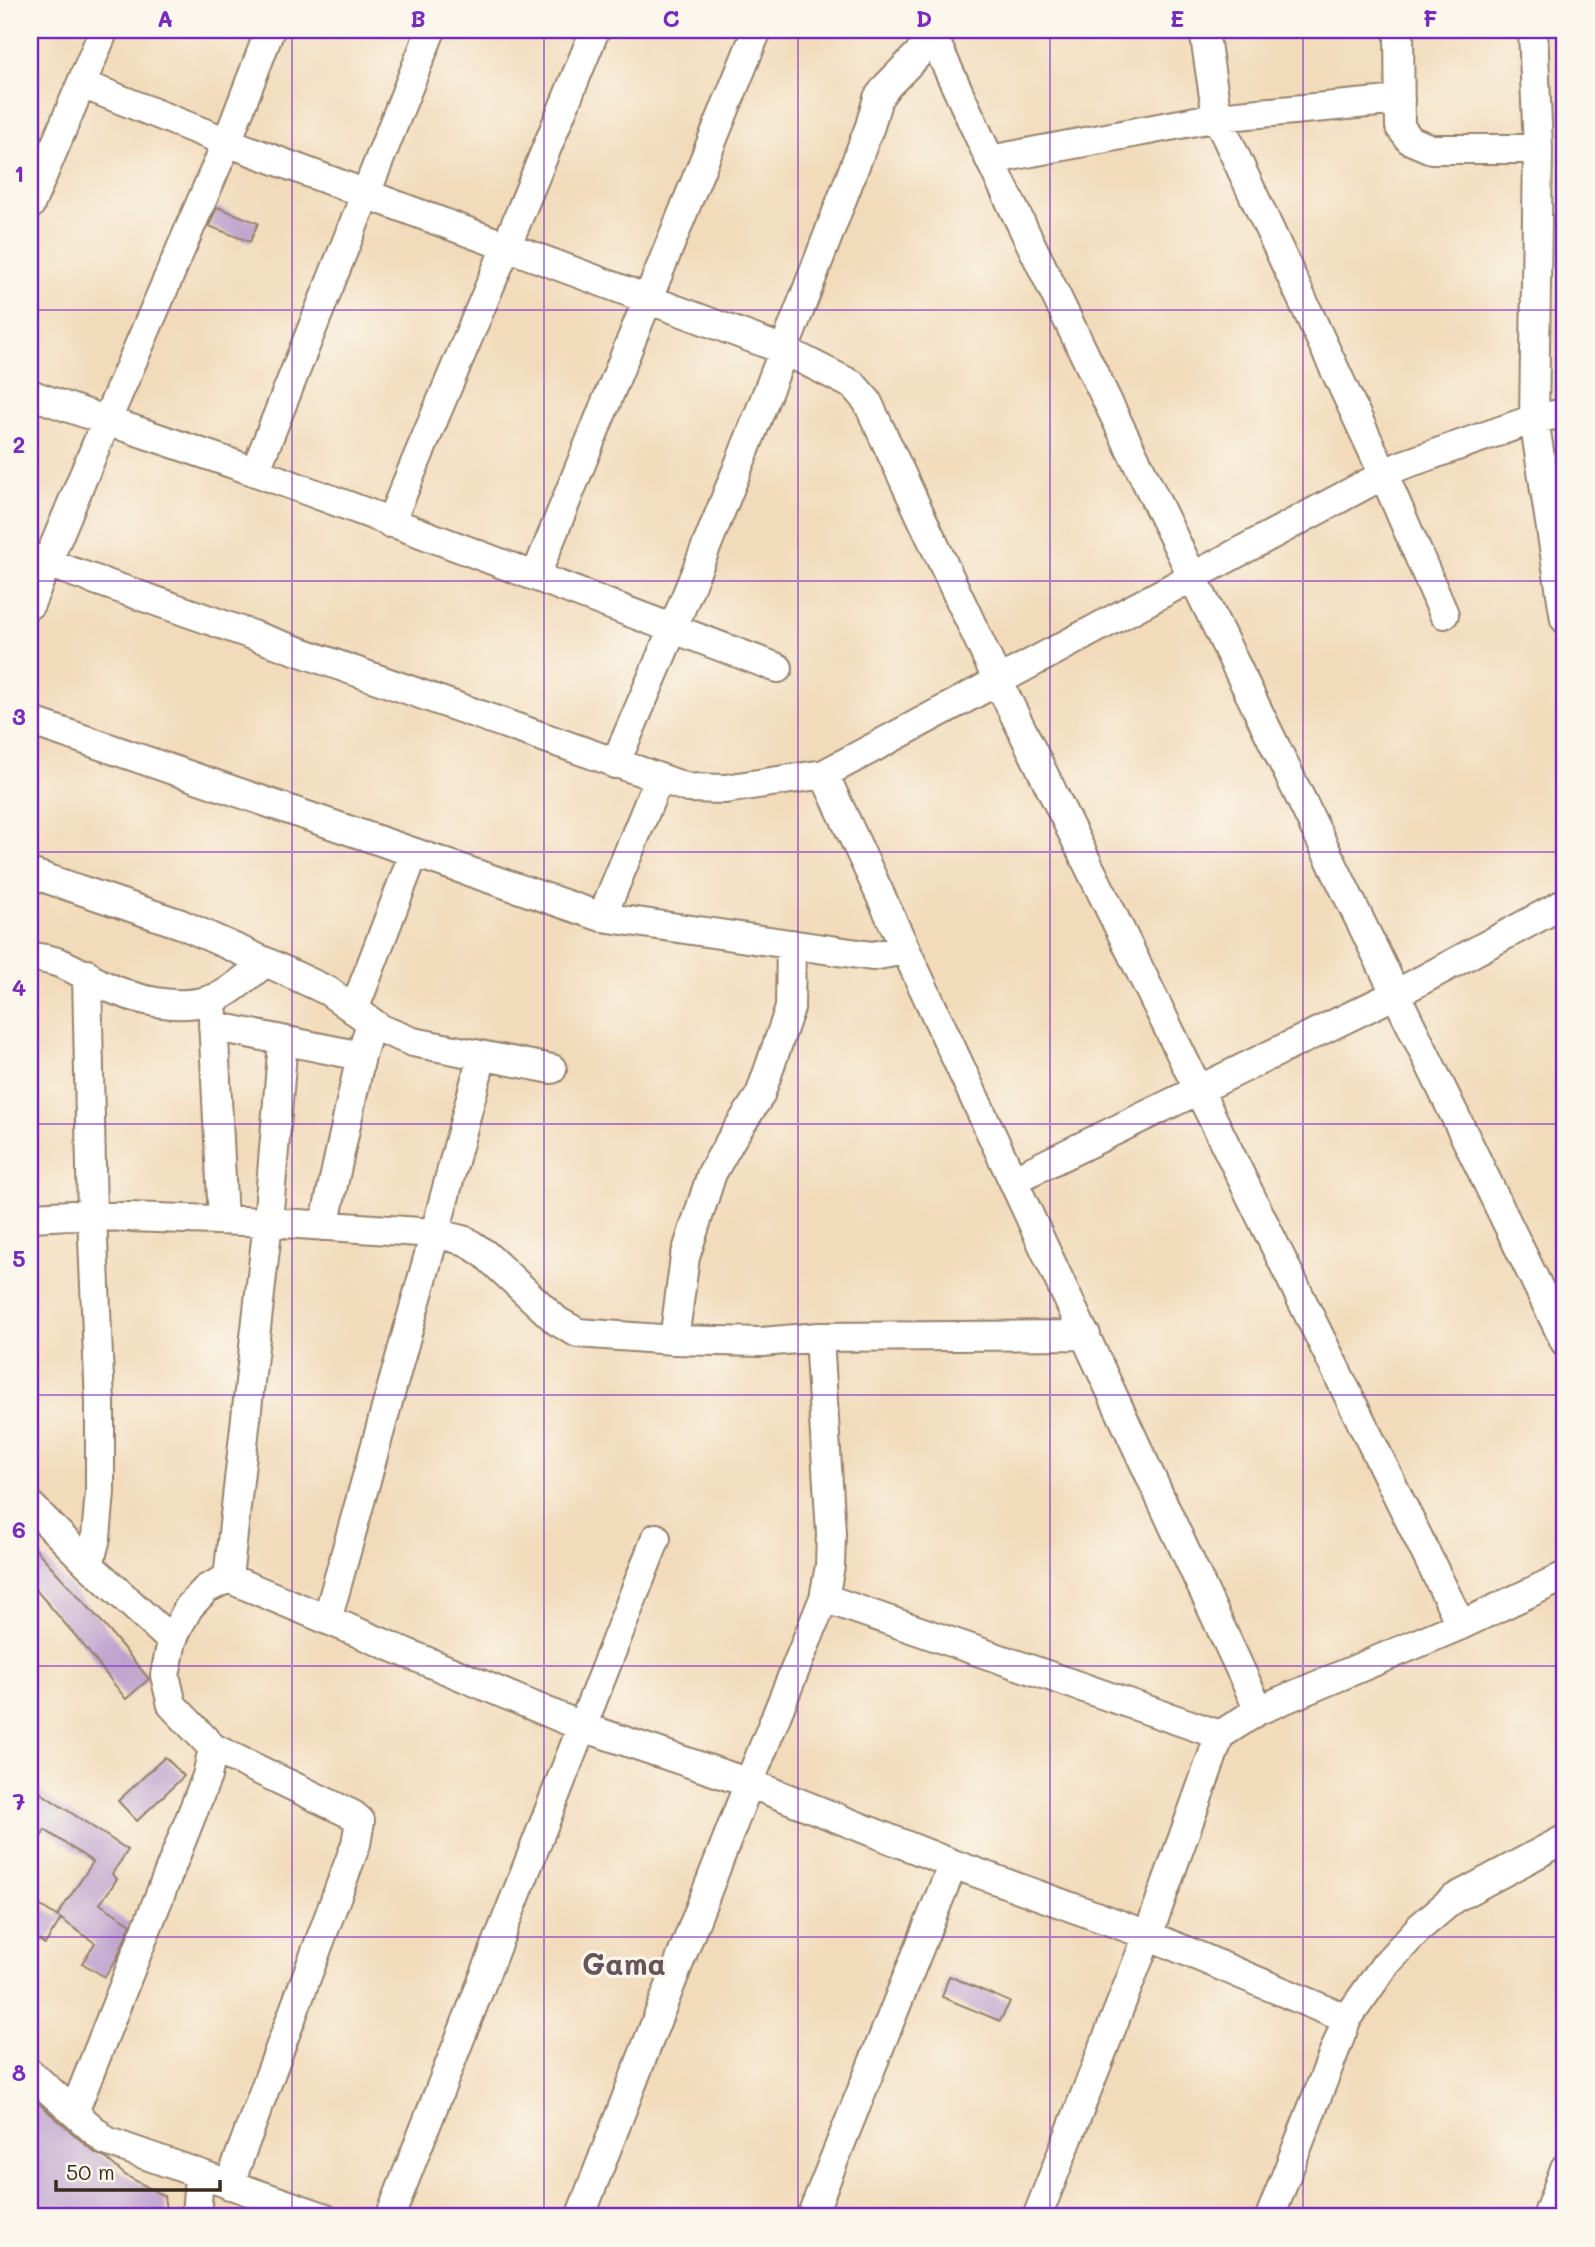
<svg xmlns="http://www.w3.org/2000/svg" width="1595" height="2247" font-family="Mali,sans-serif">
	<rect width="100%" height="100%" fill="#fbf7ec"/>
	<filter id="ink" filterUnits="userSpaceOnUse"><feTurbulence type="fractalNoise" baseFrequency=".0143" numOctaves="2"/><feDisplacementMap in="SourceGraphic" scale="14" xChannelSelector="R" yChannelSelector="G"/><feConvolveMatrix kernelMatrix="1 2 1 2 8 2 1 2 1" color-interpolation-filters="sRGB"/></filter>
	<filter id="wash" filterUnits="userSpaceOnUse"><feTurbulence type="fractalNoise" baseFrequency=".00686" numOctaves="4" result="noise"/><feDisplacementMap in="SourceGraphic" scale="28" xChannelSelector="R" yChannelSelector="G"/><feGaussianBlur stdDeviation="1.57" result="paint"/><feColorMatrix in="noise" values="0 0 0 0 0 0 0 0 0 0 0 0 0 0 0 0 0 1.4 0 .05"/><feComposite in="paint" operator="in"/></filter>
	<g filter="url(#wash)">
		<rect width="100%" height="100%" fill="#f2dbbb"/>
		<g id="blocks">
			<path fill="#bea1ce" d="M217 207 258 223 250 242 209 226Z
				M30 1543 101 1621 149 1679 126 1699 79 1640 30 1583Z
				M165 1757 184 1776 137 1821 118 1801Z
				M30 1786 128 1850 112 1874 117 1879 100 1904 131 1924 117 1958 105 1977 82 1963 95 1943 57 1916 93 1862 45 1830 30 1854Z
				M30 1899 61 1919 45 1944 30 1934Z
				M949 1976 1010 2002 1000 2021 942 1997Z
				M34 2099 95 2153 107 2159 125 2175 164 2196 167 2217H30V2112Z"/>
		</g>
	</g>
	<g filter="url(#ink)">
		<use href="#blocks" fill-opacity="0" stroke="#96826c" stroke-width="2"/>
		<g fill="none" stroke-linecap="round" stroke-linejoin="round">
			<defs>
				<path id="minor" d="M930 30 990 160 1565 1342
					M1204 30 1217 117 1384 475 1444 614
					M1399 30 1400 127 1410 140 1431 149H1538
					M1533 30 1538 149 1534 419 1565 619
					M82 84 227 142 784 350 853 385 867 401 998 681 1461 1625
					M990 160 1217 117 1400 100
					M30 205 104 30
					M30 394C105 421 181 445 256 472 430 535 603 603 778 668
					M255 472 431 30
					M390 523 507 245 595 30
					M30 557 688 788 725 789 824 774 1400 466 1534 419 1565 413
					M536 575 757 30
					M30 604 106 422 227 142 270 30
					M30 721 602 917 872 956 906 950
					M615 764C707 554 788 340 870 126L878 98 887 86 934 38
					M824 774 1259 1710
					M30 873 181 924 266 962 328 991 381 1029 413 1042 552 1069
					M602 917 659 778
					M30 957C60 959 73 969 99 983 134 1000 181 1013 218 997 234 990 252 972 266 962
					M87 974 92 1216 100 1403V1492L96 1538 89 1565
					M212 999 223 1220
					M354 1010 414 853
					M213 1026 361 1056
					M1013 1180 1396 994 1565 903
					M30 1217 72 1215 268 1222 435 1233 466 1241 485 1254 557 1321 578 1333 674 1340 762 1342 819 1337 1086 1335
					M324 1226 361 1056 371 1023
					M674 1340 685 1257 712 1173 732 1138 760 1095 790 1008 791 944
					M30 1505 89 1565 172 1641
					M228 1578 268 1222 283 1041
					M824 1598 1220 1735
					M327 1620 435 1233 482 1056
					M30 2073 106 2141 323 2217
					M74 2112 207 1776 213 1748
					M229 2185 356 1844 360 1821 353 1815 213 1748 172 1705 165 1675 172 1641 179 1625 189 1607 206 1589 228 1578 583 1727 749 1783 953 1864 1148 1935 1347 2019
					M196 2217 199 2175
					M390 2217 656 1538
					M580 2217 749 1783 824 1598 830 1566 831 1533 819 1337
					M811 2217 953 1864
					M1037 2217 1148 1935 1220 1735 1259 1710 1461 1625 1565 1576
					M1270 2217 1347 2019 1385 1965 1420 1927 1453 1899 1565 1839
					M1547 2217 1565 2168"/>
			</defs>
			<use href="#minor" stroke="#96826c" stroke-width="32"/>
			<use href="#minor" stroke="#fff" stroke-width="28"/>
		</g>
	</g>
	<path fill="none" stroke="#7b2cbf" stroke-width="2" stroke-opacity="0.55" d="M292 30V2217M544 30V2217M798 30V2217M1050 30V2217M1303 30V2217M30 310H1565M30 581H1565M30 852H1565M30 1124H1565M30 1395H1565M30 1666H1565M30 1937H1565"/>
	<g text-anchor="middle" stroke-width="6" stroke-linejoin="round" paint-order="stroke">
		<g font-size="30" font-weight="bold" fill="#69545c" stroke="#fbf7ec">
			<text x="624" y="1975">Gama</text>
		</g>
	</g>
	<rect width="1595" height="2247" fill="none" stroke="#fbf7ec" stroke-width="77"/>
	<path d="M56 2180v10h164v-10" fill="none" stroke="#3b2a1e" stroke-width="3.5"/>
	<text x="66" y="2180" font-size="21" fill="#3b2a1e" stroke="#fbf7ec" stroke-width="5" paint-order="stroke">50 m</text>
	<rect x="38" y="38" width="1518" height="2170" fill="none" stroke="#7b2cbf" stroke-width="2.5"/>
	<g font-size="23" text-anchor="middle" font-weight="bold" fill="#7b2cbf">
		<text x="165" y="27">A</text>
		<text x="418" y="27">B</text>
		<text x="671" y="27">C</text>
		<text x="924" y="27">D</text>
		<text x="1177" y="27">E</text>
		<text x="1430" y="27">F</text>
		<text x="19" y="182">1</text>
		<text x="19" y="453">2</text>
		<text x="19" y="725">3</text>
		<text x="19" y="996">4</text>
		<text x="19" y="1267">5</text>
		<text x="19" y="1538">6</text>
		<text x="19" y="1810">7</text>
		<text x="19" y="2081">8</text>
	</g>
</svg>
